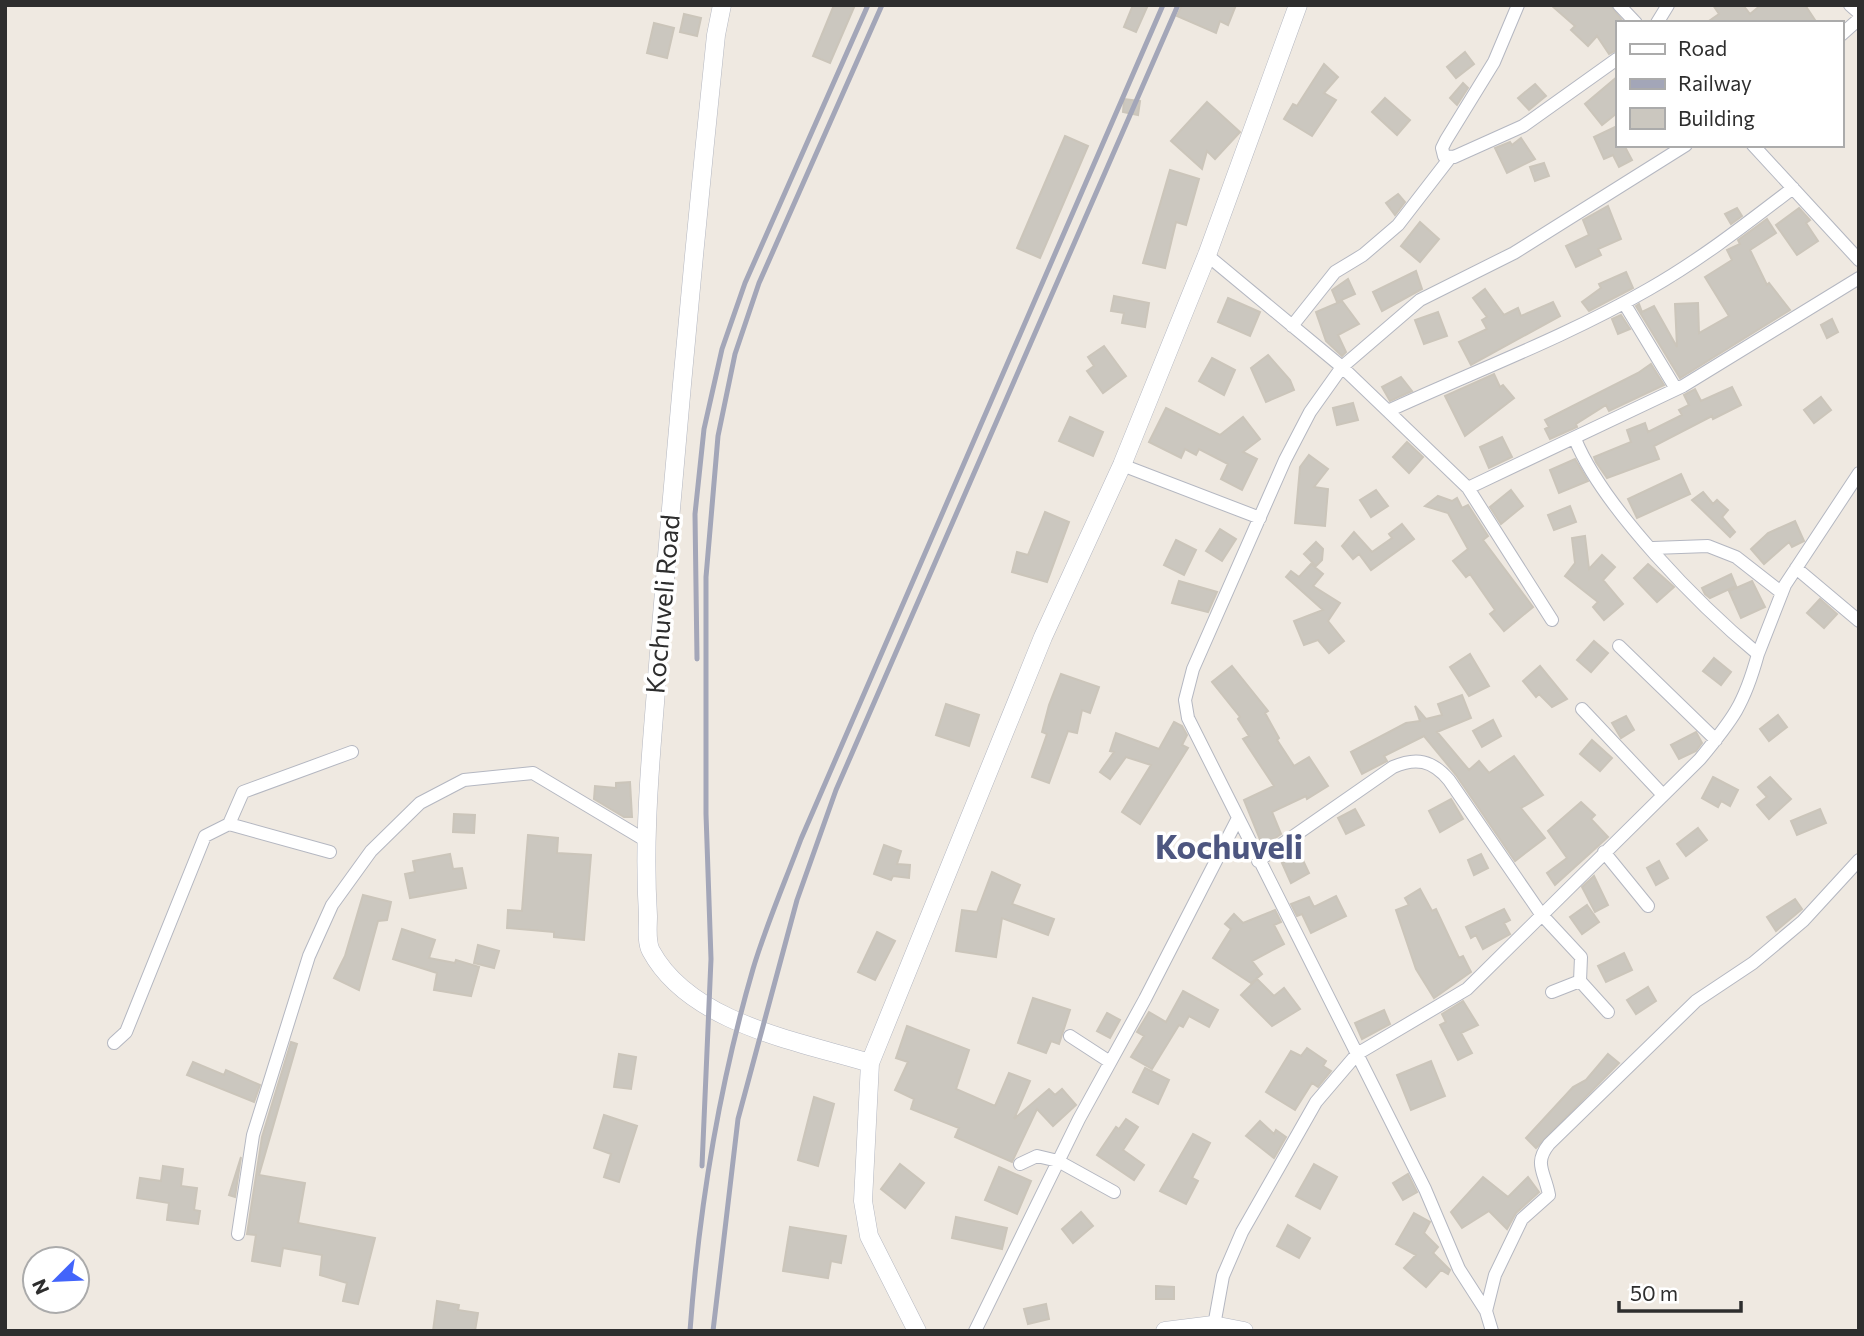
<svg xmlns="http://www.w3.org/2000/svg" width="1864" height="1336" font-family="Commissioner,sans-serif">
	<rect width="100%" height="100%" fill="#efe9e1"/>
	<path fill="#cbc7bf" stroke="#cbc5ba" stroke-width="2" d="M834 5H855L830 63 813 56Z
		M1133 5H1148L1136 32 1124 27Z
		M1182 5H1236L1228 25 1220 21 1216 33 1177 16Z
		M1551 5H1610L1624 23H1617V50L1609 54 1597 36 1588 46 1571 30 1575 26Z
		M1713 5H1743L1750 14 1761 5H1805L1817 23H1706L1719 14Z
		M684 14 701 18 697 36 680 32Z
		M654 23 674 28 667 58 647 53Z
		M1465 52 1474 64 1456 78 1447 67Z
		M1324 64 1338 77 1324 93 1336 100 1312 136 1284 119 1293 104 1297 106Z
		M1617 77V113L1602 125 1585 104Z
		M1463 83 1468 88 1457 105 1450 98Z
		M1535 84 1546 96 1529 110 1518 98Z
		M1385 98 1410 120 1397 135 1372 112Z
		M1124 99 1140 101 1138 115 1123 112Z
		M1207 102 1240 132 1215 159 1207 151 1202 169 1171 141Z
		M1617 126V145H1624L1632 160 1619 167 1613 155 1604 159 1594 137Z
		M1065 136 1088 146 1040 258 1017 248Z
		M1521 138 1535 159 1507 173 1495 148 1510 142 1512 145Z
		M1544 163 1549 176 1535 181 1530 167Z
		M1170 170 1199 179 1186 225 1176 222 1165 268 1143 263Z
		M1398 194 1405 202 1395 215 1386 203Z
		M1608 206 1621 239 1598 249 1601 255 1576 267 1566 246 1589 235 1583 220Z
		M1737 208 1742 216 1731 224 1725 214Z
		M1799 208 1810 220 1806 223 1818 241 1797 255 1776 225Z
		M1767 219 1776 233 1750 250 1767 285 1769 283 1790 310 1680 378 1636 306 1639 304 1642 312 1654 306 1677 347 1675 304 1698 303 1699 333 1729 316 1705 277 1732 260 1727 250 1740 244 1738 240Z
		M1420 222 1439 239 1420 262 1401 246Z
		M1416 271 1422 289 1382 311 1373 292Z
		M1626 272 1633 288 1589 311 1582 302 1601 288 1599 284Z
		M1348 279 1355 294 1337 302 1332 290Z
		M1485 289 1504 315 1518 308 1521 316 1553 302 1560 316 1471 365 1459 342 1487 329 1482 320 1487 317 1473 298Z
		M1114 296 1149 303 1145 327 1122 323 1124 313 1111 311Z
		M1228 298 1260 312 1250 336 1218 322Z
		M1342 301 1359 324 1338 335 1346 352 1342 356 1326 341 1316 312Z
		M1438 312 1447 336 1424 344 1415 320Z
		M1621 315 1630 329 1618 334 1612 319Z
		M1832 319 1838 332 1827 338 1821 325Z
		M1104 346 1126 376 1103 393 1087 371 1094 366 1088 357Z
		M1268 355 1290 380 1294 390 1266 402 1251 368Z
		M1212 358 1235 370 1224 395 1199 381Z
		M1651 364 1664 385 1609 411 1606 405 1576 424 1577 427 1550 439 1545 429 1549 427 1545 420 1638 373Z
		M1494 374 1500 387 1503 385 1514 398 1465 436 1445 396Z
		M1401 377 1412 391 1390 401 1382 387Z
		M1732 387 1741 405 1713 419 1712 416 1654 446 1659 459 1607 478 1596 462 1594 457 1631 442 1627 430 1645 423 1648 432 1682 415 1679 410 1689 405 1684 395 1695 389 1701 401Z
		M1821 397 1831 410 1814 423 1804 410Z
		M1353 403 1358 420 1337 425 1333 408Z
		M1166 408 1220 435 1243 417 1260 439 1243 452 1257 459 1242 490 1221 479 1228 464 1199 449 1196 455 1185 449 1181 458 1149 442Z
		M1070 417 1103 432 1093 456 1059 441Z
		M1502 437 1512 457 1489 468 1480 447Z
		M1407 442 1423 457 1409 473 1393 457Z
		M1309 455 1328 469 1314 487 1328 489 1325 526 1295 523 1300 467Z
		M1575 459 1588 481 1559 493 1550 470Z
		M1681 474 1690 494 1637 518 1628 499Z
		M1376 490 1388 506 1371 517 1360 500Z
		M1511 490 1523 506 1501 524 1490 507Z
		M1703 492 1713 504 1717 500 1728 510 1722 517 1735 532 1730 537 1692 500Z
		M1438 496 1452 501 1457 498 1462 508 1468 505 1488 536 1483 540 1533 607 1504 631 1490 614 1495 610 1470 574 1466 577 1453 561 1468 549 1448 513 1425 506Z
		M1570 506 1576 522 1554 530 1548 515Z
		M1045 512 1069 522 1047 582 1012 572 1017 552 1028 555Z
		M1795 521 1804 541 1792 547 1789 542 1764 564 1751 549 1768 533Z
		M1402 524 1414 539 1371 570 1359 554 1353 559 1342 546 1354 532 1372 552 1392 538 1389 534Z
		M1220 529 1236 539 1222 561 1206 551Z
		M1585 536 1589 569 1602 555 1615 567 1603 580 1623 604 1604 620 1593 607 1598 602 1565 576 1575 563 1572 538Z
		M1176 540 1196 550 1184 575 1164 565Z
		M1316 542 1323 549 1322 560 1316 566 1304 554Z
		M1311 564 1323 574 1313 586 1340 603 1328 621 1344 641 1329 653 1318 640 1304 645 1294 621 1323 610 1286 577 1291 571 1299 577Z
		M1648 564 1674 587 1657 602 1634 578Z
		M1731 574 1736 586 1710 598 1705 594 1702 588Z
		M1179 581 1217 592 1208 612 1172 603Z
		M1752 581 1765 607 1741 618 1729 591Z
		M1820 599 1837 614 1824 628 1807 613Z
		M1594 641 1608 653 1591 672 1577 660Z
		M1470 654 1489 686 1469 696 1450 667Z
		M1714 658 1731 672 1721 685 1703 671Z
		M1232 666 1268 711 1265 713 1279 738 1277 740 1294 766 1309 757 1328 786 1307 799 1306 796 1272 812 1281 834 1263 847 1244 800 1274 786 1243 739 1249 736 1238 719 1240 717 1212 682Z
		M1540 666 1567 699 1552 707 1539 694 1536 697 1523 681Z
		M1061 674 1099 687 1090 713 1082 710 1077 733 1068 731 1049 783 1032 777 1047 734 1042 732 1049 705Z
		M1462 695 1471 718 1437 732 1469 770 1479 761 1489 773 1514 756 1543 795 1521 808 1545 838 1515 861 1456 775 1424 736 1384 756 1387 761 1362 774 1351 752 1406 723 1420 721 1415 706 1426 719 1442 715 1438 704Z
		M946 704 979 715 969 746 936 735Z
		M1778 715 1787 727 1769 741 1760 729Z
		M1626 716 1634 730 1621 738 1612 723Z
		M1493 720 1501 736 1482 747 1473 731Z
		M1174 722 1182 726 1187 735 1182 745 1188 748 1140 824 1122 812 1151 765 1126 757 1110 779 1100 772 1114 752 1110 751 1116 733 1159 749Z
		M1696 732 1702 743 1696 751 1679 759 1671 745Z
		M1592 740 1612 758 1600 771 1580 754Z
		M1713 777 1738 790 1730 806 1721 801 1718 807 1702 798Z
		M1770 777 1791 799 1769 819 1757 805 1767 797 1758 787Z
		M630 782 632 817H624L594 799 595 786 616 788V783Z
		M1451 799 1463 819 1440 832 1429 811Z
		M1581 802 1595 815 1591 819 1608 837 1555 885 1547 873 1567 858 1548 831Z
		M1355 809 1364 825 1346 834 1338 818Z
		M1820 809 1826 823 1797 835 1791 821Z
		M454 814 475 815 474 833 453 832Z
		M1698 828 1707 840 1686 856 1677 844Z
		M528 835 558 838 557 853 591 855 584 940 554 937V932L507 928 508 910 522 911Z
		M884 845 901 851 897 864 910 865 909 878 893 876 891 880 874 874Z
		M450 854 453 869 462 868 466 888 410 898 405 874 415 872 413 861Z
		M1300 854 1309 873 1291 883 1282 863Z
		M1481 854 1488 868 1474 875 1468 860Z
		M1659 861 1668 878 1656 885 1647 868Z
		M992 872 1020 885 1012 904 1054 919 1048 935 1002 918 996 957 956 951 962 910 977 912Z
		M1594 876 1608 905 1595 912 1582 887Z
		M1420 889 1432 911 1436 909 1459 958 1463 956 1471 972 1434 998 1416 969 1396 910 1409 905 1405 898Z
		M363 895 391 902 387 920 378 921 359 990 334 978 345 956Z
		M1336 896 1346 916 1311 933 1302 914 1297 916 1291 904 1309 897 1314 907Z
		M1795 899 1802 909 1776 931 1767 917Z
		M1587 905 1599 922 1582 934 1570 917Z
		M1504 909 1510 920 1504 923 1510 934 1483 949 1476 935 1471 938 1466 927Z
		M1275 910 1281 922 1274 925 1284 944 1252 961 1262 974 1251 983 1213 958 1231 929 1225 924 1234 914 1243 923Z
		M402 929 435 940 429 958 455 963 456 960 479 967 471 996 434 990 437 973 393 959Z
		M877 932 895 941 875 980 858 972Z
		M478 945 499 951 494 968 474 963Z
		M1624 953 1632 970 1606 982 1598 966Z
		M1257 979 1274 996 1284 988 1300 1009 1272 1026 1241 995Z
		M1648 987 1656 1001 1636 1014 1627 1000Z
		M1183 991 1218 1010 1209 1027 1189 1016 1183 1027 1179 1025 1152 1069 1131 1057 1144 1036 1137 1032 1149 1012 1166 1022Z
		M1033 998 1070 1010 1059 1044 1051 1041 1046 1053 1018 1043Z
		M1463 1001 1478 1025 1461 1033 1472 1053 1458 1060 1440 1025 1446 1022 1442 1014Z
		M1384 1010 1390 1024 1362 1039 1355 1023Z
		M1107 1013 1120 1020 1110 1038 1097 1031Z
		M907 1026 969 1050 956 1089 995 1106 1009 1073 1030 1081 1014 1119 1049 1089 1055 1095 1062 1089 1076 1105 1053 1126 1037 1109 1012 1162 955 1137 959 1128 911 1109 914 1099 895 1090 908 1062 896 1058Z
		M291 1042 297 1044 259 1175 305 1183 298 1223 375 1238 358 1304 343 1301 347 1283 320 1275 322 1255 283 1248 280 1266 252 1261 256 1235 247 1234 262 1137Z
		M1307 1048 1326 1061 1323 1066 1331 1071 1318 1087 1312 1083 1295 1110 1266 1092 1291 1051 1301 1056Z
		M619 1054 636 1057 631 1089 614 1087Z
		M1608 1054 1619 1063 1536 1148 1526 1138 1573 1087 1586 1080Z
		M1431 1061 1445 1096 1411 1110 1397 1075Z
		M193 1062 224 1075 226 1070 260 1085 254 1102 187 1075Z
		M1145 1068 1169 1080 1158 1104 1133 1092Z
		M814 1097 834 1104 818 1166 798 1160Z
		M604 1115 637 1126 619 1182 604 1177 611 1154 594 1148Z
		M1126 1119 1138 1127 1123 1150 1144 1165 1134 1180 1097 1155 1116 1127 1119 1129Z
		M1260 1121 1274 1134 1276 1130 1286 1137 1274 1158 1246 1136Z
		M1193 1134 1210 1143 1192 1178 1198 1181 1186 1204 1160 1191Z
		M241 1157 235 1197 229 1195Z
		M900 1164 924 1183 905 1208 881 1189Z
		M1314 1164 1337 1177 1320 1209 1296 1196Z
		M163 1166 183 1169 181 1186 197 1188 194 1210 200 1211 198 1224 167 1220 169 1203 137 1198 140 1178 161 1181Z
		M999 1167 1031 1181 1017 1214 985 1200Z
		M1408 1174 1417 1192 1403 1200 1393 1183Z
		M1483 1177 1508 1197 1528 1177 1539 1192 1516 1213 1507 1229 1489 1211 1462 1228 1451 1212Z
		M1081 1212 1093 1226 1073 1243 1062 1229Z
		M1414 1213 1430 1222 1424 1233 1438 1247 1433 1253 1450 1270 1448 1274 1441 1270 1426 1287 1404 1268 1416 1255 1396 1244Z
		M956 1217 1007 1228 1002 1249 952 1238Z
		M1288 1225 1310 1238 1299 1258 1277 1246Z
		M790 1227 846 1236 841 1263 831 1261 828 1278 783 1271Z
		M1156 1286 1174 1287V1299H1156Z
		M437 1301 459 1305 458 1310 478 1313 475 1331H433Z
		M1046 1304 1049 1319 1028 1324 1024 1309Z"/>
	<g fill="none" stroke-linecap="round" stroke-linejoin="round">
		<defs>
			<path id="street" d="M1518 5 1494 62 1446 140 1442 148 1444 156 1454 157 1523 126 1617 59
				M1619 5 1636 23
				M1850 5 1859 13
				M1657 23 1668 5
				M1841 35 1859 19
				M1686 145 1514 253 1420 300 1342 367 1310 412 1285 460 1193 669 1185 700 1188 718 1425 1189 1459 1269 1486 1311 1495 1275 1522 1219 1549 1195C1545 1172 1533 1164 1549 1144L1696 1001 1753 963 1803 921 1859 860
				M1753 145 1859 260
				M1207 255 1342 367 1468 488 1683 386 1859 278
				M1624 303 1676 389
				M1292 326 1335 272 1363 255 1398 225 1449 159
				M1388 411C1475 371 1566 337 1649 289 1700 260 1746 224 1793 188
				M1575 439C1603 508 1700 606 1758 654L1785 585 1859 473
				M1122 465 1260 518
				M1468 488 1552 620
				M1653 548 1708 546 1736 557 1782 593
				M1796 568 1859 621
				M1619 646 1716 740
				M1582 709 1663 795
				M229 824 330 852
				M1604 852 1648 906
				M1258 861 1393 767C1416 757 1432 760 1449 780L1541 914 1581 957 1580 981 1608 1012
				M1552 992 1580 981
				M1070 1036 1110 1062
				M114 1043 126 1032 205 836 229 824 243 792 352 752
				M1020 1164 1037 1156 1058 1161 1114 1192
				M238 1234 253 1135 309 956 332 905 371 851 420 803 464 780 533 773 645 840
				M1486 1311 1492 1331
				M975 1331 1079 1119 1145 999 1237 820
				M1213 1331 1223 1276 1242 1232 1316 1102 1357 1054 1467 989 1700 759C1733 719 1744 705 1758 654"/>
			<path id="secondary" d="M722 5 716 35C692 266 671 497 653 728 648 791 644 852 648 916 648 926 646 942 651 951 690 1023 797 1041 870 1063
				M917 1331 869 1236 863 1201 870 1063 1043 637 1122 465 1207 255 1298 5
				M1165 1331 1213 1325 1244 1331"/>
		</defs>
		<use href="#street" stroke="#b4b7c1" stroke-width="14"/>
		<use href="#secondary" stroke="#b4b7c1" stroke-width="19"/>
		<use href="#street" stroke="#fff" stroke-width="12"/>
		<use href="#secondary" stroke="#fff" stroke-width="18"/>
		<path stroke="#a3a6b8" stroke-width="5" d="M697 659 695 514 704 429 722 349 745 283 868 5
			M702 1166 711 959 706 814V577L718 436 735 354 759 283 882 5
			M690 1331C699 1209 719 1086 753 969 766 925 785 882 801 839L1163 5
			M713 1331 738 1119 797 900 836 790 1178 5"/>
	</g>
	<g text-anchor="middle" stroke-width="7" stroke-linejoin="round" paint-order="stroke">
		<g font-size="26" fill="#2e2e2e" stroke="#fff">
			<text transform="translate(663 604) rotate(-85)" y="9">Kochuveli Road</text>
		</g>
		<g font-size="33" font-weight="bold" fill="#4d5680" stroke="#fff">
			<text x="1229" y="859">Kochuveli</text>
		</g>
	</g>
	<rect width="1864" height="1336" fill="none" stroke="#2e2e2e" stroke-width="14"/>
	<rect x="1616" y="21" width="228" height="126" fill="#ffffff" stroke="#ababab" stroke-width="2"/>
	<rect x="1630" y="44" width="35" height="10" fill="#ffffff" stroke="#ababab" stroke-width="2"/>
	<text x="1678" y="56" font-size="21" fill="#2e2e2e">Road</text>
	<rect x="1630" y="79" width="35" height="10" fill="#a3a6b8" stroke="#ababab" stroke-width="2"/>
	<text x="1678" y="91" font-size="21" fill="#2e2e2e">Railway</text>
	<rect x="1630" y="108" width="35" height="21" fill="#cbc7bf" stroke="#ababab" stroke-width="2"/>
	<text x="1678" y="126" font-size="21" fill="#2e2e2e">Building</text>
	<g transform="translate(56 1280) rotate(246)"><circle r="33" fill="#ffffff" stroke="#ababab" stroke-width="2"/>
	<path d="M0-5L12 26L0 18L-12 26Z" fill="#4264fb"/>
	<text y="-10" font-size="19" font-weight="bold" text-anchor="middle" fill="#2e2e2e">N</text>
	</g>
	<path d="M1619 1301v10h122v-10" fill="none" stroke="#2e2e2e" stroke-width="3.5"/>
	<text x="1630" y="1301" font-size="21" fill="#2e2e2e" stroke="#ffffff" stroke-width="5" paint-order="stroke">50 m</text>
</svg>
